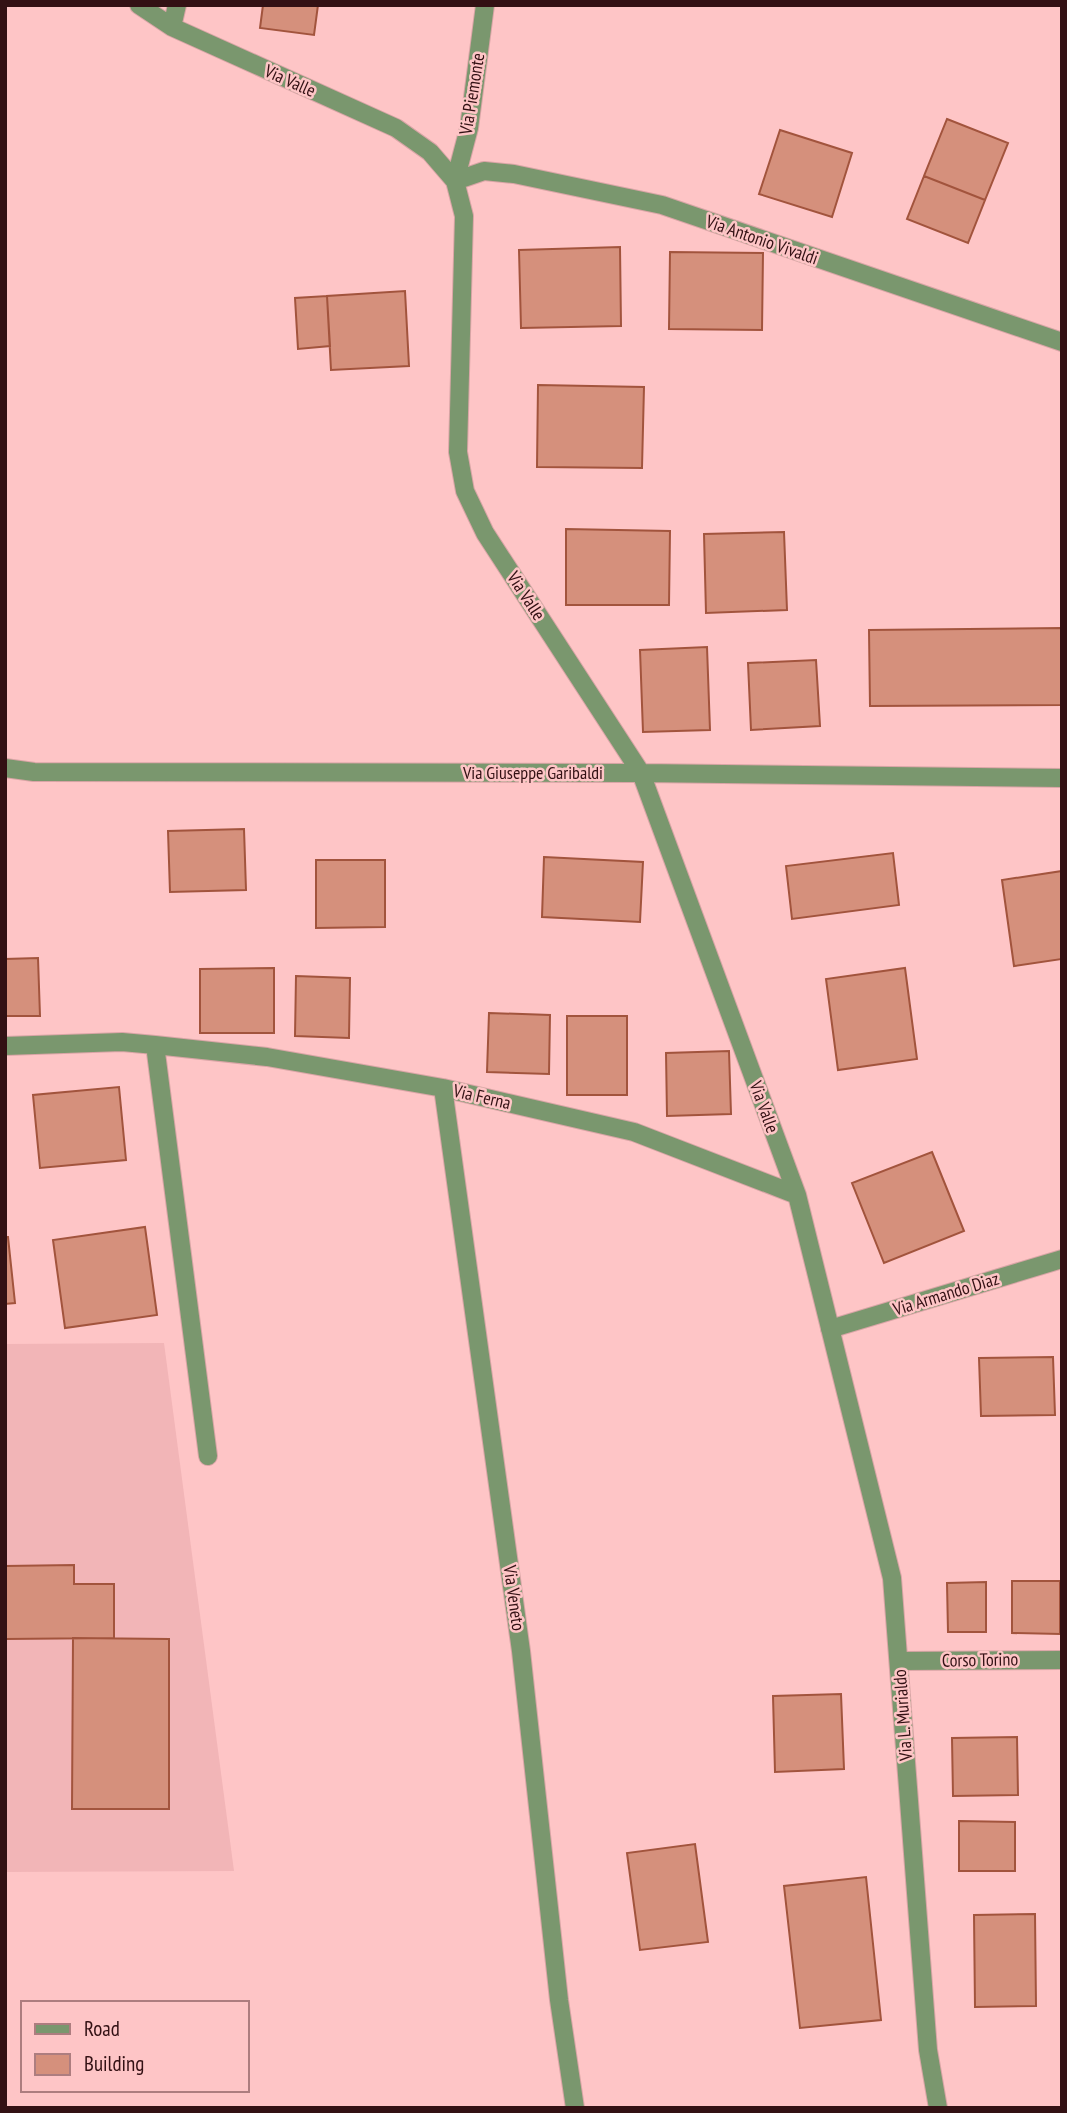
<svg xmlns="http://www.w3.org/2000/svg" width="1067" height="2113" font-family="'PT Sans Narrow',sans-serif">
	<rect width="100%" height="100%" fill="#fec5c6"/>
	<path fill="#f2b5b7" d="M164 1343 234 1871 5 1872V1344Z"/>
	<path fill="#d5907c" stroke="#a2543d" stroke-width="2" d="M263 5H318L314 35 260 28Z
		M947 119 1008 143 985 200 924 176Z
		M780 130 852 153 832 217 759 194Z
		M924 176 985 200 968 243 907 219Z
		M620 247 621 326 521 328 519 250Z
		M670 252 763 253 762 330 669 329Z
		M405 291 409 366 331 370 327 296Z
		M327 296 330 346 298 349 295 298Z
		M538 385 644 387 642 468 537 467Z
		M566 529 670 531 669 605H566Z
		M784 532 787 610 706 613 704 534Z
		M1062 628V705L870 706 869 630Z
		M707 647 710 730 643 732 640 650Z
		M816 660 820 726 751 730 748 663Z
		M244 829 246 890 170 892 168 831Z
		M893 853 899 905 792 919 786 866Z
		M544 857 643 862 640 922 542 917Z
		M316 860H385V927L316 928Z
		M1062 871V959L1014 966 1002 880Z
		M38 958 40 1016H5V959Z
		M274 968V1033H200V969Z
		M905 968 917 1059 838 1070 826 979Z
		M296 976 350 978 349 1038 295 1036Z
		M489 1013 550 1015 549 1074 487 1072Z
		M567 1016H627V1095H567Z
		M729 1051 731 1114 667 1116 666 1053Z
		M119 1087 126 1160 40 1168 33 1095Z
		M932 1152 964 1231 884 1263 852 1183Z
		M145 1227 157 1315 65 1328 53 1240Z
		M5 1237H8L15 1303 5 1304Z
		M1053 1357 1055 1415 981 1416 979 1358Z
		M74 1565V1584H114V1638L5 1639V1566Z
		M1012 1581H1060V1634L1012 1633Z
		M986 1582V1632H948L947 1583Z
		M73 1638 169 1639V1809H72Z
		M841 1694 844 1769 775 1772 773 1696Z
		M1017 1737 1018 1795 953 1796 952 1738Z
		M959 1821 1015 1822V1871H959Z
		M695 1844 708 1942 640 1950 627 1853Z
		M866 1877 881 2020 800 2028 784 1886Z
		M1035 1914 1036 2006 975 2007 974 1915Z"/>
	<g fill="none" stroke-linecap="round" stroke-linejoin="round">
		<defs>
			<path id="minor" d="M139 5 172 27 396 128 430 152 455 181 464 216 458 452 465 491 485 533 641 773 797 1195 892 1578 928 2050 938 2108
				M172 27 177 5
				M455 181 484 171 514 174 662 205 1062 342
				M455 181 469 128 485 5
				M5 768 34 772 641 773 1062 778
				M155 1045 208 1456
				M5 1046 122 1042 155 1045 267 1057 443 1088 634 1132 797 1195
				M443 1088 521 1651 559 2000 575 2108
				M830 1329 1062 1259
				M899 1661 1062 1660"/>
		</defs>
		<use href="#minor" stroke="#d9a5a6" stroke-width="20"/>
		<use href="#minor" stroke="#7a976e" stroke-width="18"/>
	</g>
	<g text-anchor="middle" stroke-width="5" stroke-linejoin="round" paint-order="stroke">
		<g font-size="18" fill="#331114" stroke="#fec5c6">
			<text transform="translate(290 81) rotate(24)" y="6">Via Valle</text>
			<text transform="translate(472 94) rotate(-81)" y="6">Via Piemonte</text>
			<text transform="translate(762 240) rotate(19)" y="6">Via Antonio Vivaldi</text>
			<text transform="translate(526 596) rotate(57)" y="6">Via Valle</text>
			<text x="533" y="779">Via Giuseppe Garibaldi</text>
			<text transform="translate(482 1097) rotate(13)" y="6">Via Ferna</text>
			<text transform="translate(764 1107) rotate(70)" y="6">Via Valle</text>
			<text transform="translate(946 1294) rotate(-17)" y="6">Via Armando Diaz</text>
			<text transform="translate(514 1598) rotate(82)" y="6">Via Veneto</text>
			<text transform="translate(980 1660) rotate(-1)" y="6">Corso Torino</text>
			<text transform="translate(903 1715) rotate(-94)" y="6">Via L. Murialdo</text>
		</g>
	</g>
	<rect width="1067" height="2113" fill="none" stroke="#331114" stroke-width="14"/>
	<rect x="21" y="2001" width="228" height="91" fill="#fec5c6" stroke="#ad7d7f" stroke-width="2"/>
	<rect x="35" y="2024" width="35" height="10" fill="#7a976e" stroke="#ad7d7f" stroke-width="2"/>
	<text x="84" y="2036" font-size="21" fill="#331114">Road</text>
	<rect x="35" y="2054" width="35" height="21" fill="#d5907c" stroke="#ad7d7f" stroke-width="2"/>
	<text x="84" y="2071" font-size="21" fill="#331114">Building</text>
</svg>
